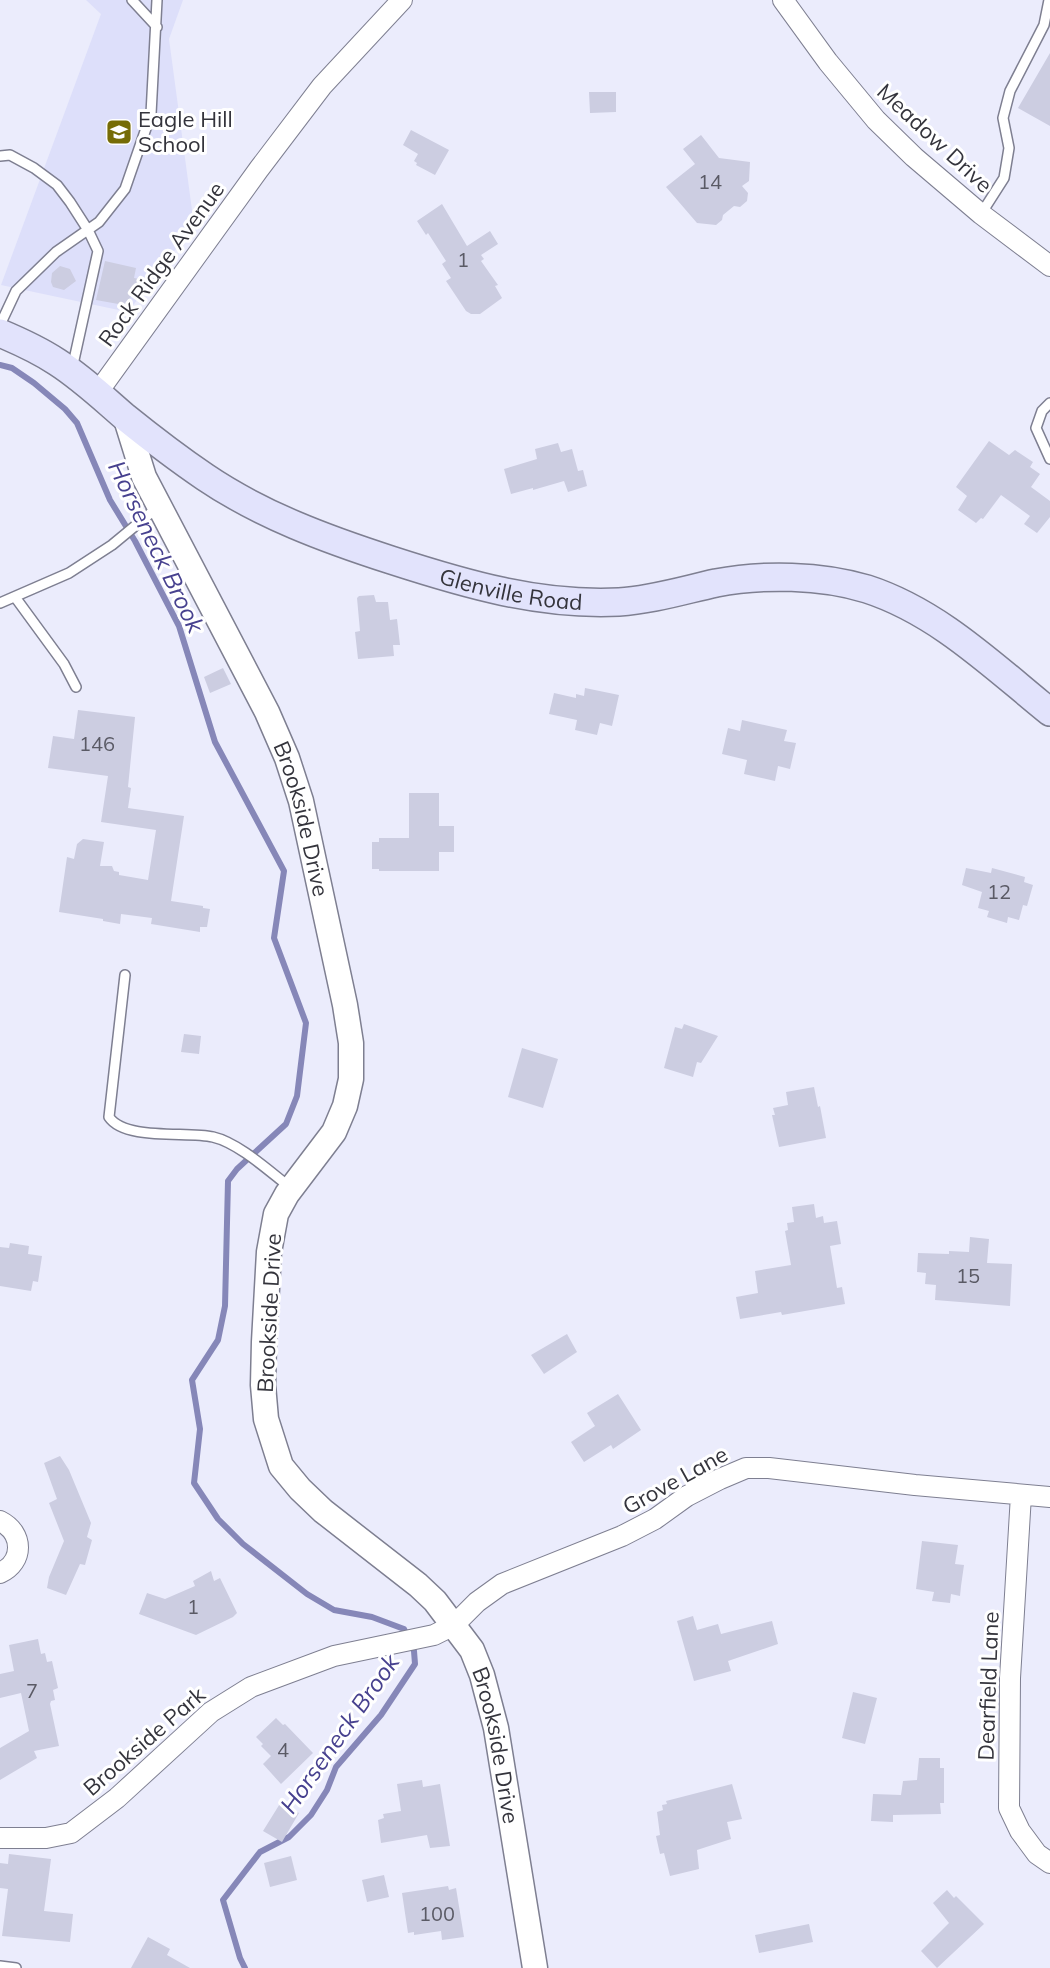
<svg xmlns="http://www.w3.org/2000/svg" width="1050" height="1968" font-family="Mulish,sans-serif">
	<rect width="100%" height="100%" fill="#ebecfc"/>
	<path fill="#dddffa" d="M86 0H183L169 39 194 225 128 312 1 285 101 14Z"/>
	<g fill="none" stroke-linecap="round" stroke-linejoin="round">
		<path stroke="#8687b8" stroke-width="6" d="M0 365 12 368 34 383 65 409 77 423 110 500 135 541 179 626 215 742 284 871 274 938 306 1023 297 1096 286 1124 237 1169 228 1181 225 1306 218 1340 192 1380 200 1429 194 1483 218 1519 243 1544 307 1594 334 1610 372 1617 404 1629 414 1651 415 1664 381 1715 336 1767 327 1790 311 1815 289 1837 260 1852 223 1900 240 1958 245 1968"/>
	</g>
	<path fill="#cccde1" d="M1050 53V126L1018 108Z
		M589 92H616V112L590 113Z
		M411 130 449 150 435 175 416 165 417 163 414 161 418 154 403 145Z
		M701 135 719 158 750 162 749 181 742 186 748 193 747 201 740 207 734 206 723 215 722 220 716 225 697 223 666 187 695 164 683 149Z
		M442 204 467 246 490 231 498 244 481 255 484 259 481 261 498 285 495 286 502 298 480 314H471L466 311 446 281 451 278 442 264 446 261 428 233 426 235 417 221Z
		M105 261 136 268 134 278 145 280 124 305 96 300Z
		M60 266 70 269 76 281 64 290 53 287 51 282 52 273Z
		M989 441 1009 455 1015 450 1033 462 1030 467 1040 474 1031 487 1050 501V517L1037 533 1024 524 1030 516 1001 495 983 519 981 518 976 523 958 510 967 496 956 487Z
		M558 443 561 452 572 449 578 471 583 470 587 486 568 492 564 481 533 490V488L511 494 504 469 537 459 535 449Z
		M374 595 376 602H388L390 620 397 619 400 645H393L394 656 358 659 355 632 360 631 357 598 359 596Z
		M223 668 231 684 210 693 204 677Z
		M585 688 619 695 612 726 600 723 597 735 575 730 577 720 549 714 554 693 576 698V694L584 696Z
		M78 710 135 717 128 787 131 788 128 808 184 816 171 901 203 906V908L210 909 207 927H200V932L151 924 152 918 121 914 120 924 103 921V919L59 912 67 857 74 859 77 844 83 839 104 842 100 866H112L114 871 119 872V875L148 880 156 830 101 822 108 776 48 768 53 736 74 739Z
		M742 720 787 730 784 741 796 743 790 769 778 766 775 781 744 774 747 760 722 754 728 728 740 731Z
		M409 793H439V826H454V852H439V871H379V869H372V842H379V838H409Z
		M966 868 991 873 992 868 1025 877 1024 882 1033 885 1027 906 1023 905 1019 920 1008 917 1007 923 987 917 989 911 978 908 982 892 962 885Z
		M684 1024 718 1036 701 1063 697 1062 693 1077 664 1068 675 1027 682 1029Z
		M184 1034 201 1036 199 1054 181 1052Z
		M522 1048 558 1059 543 1108 508 1097Z
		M814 1087 818 1107 820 1106 826 1138 779 1147 772 1115H775L773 1108 788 1105 786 1092Z
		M814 1204 816 1218 823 1216 824 1223 837 1221 841 1244 830 1246 837 1288 842 1287 845 1304 782 1315 781 1312 740 1319 736 1297 758 1293 755 1271 791 1265 785 1231 788 1230 787 1223 794 1222 792 1207Z
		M970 1237 989 1239 987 1263 1012 1264 1010 1306 935 1300 936 1285 925 1284 926 1273 917 1272 918 1253 949 1254V1251L969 1252Z
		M10 1243 29 1246 28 1254 42 1256 38 1282 33 1281 31 1291 0 1286V1247L9 1248Z
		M567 1334 577 1352 544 1374 531 1355Z
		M618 1394 641 1430 613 1449 611 1445 584 1462 571 1442 595 1426 587 1413Z
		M60 1456 69 1470 91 1523 87 1537 92 1540 85 1565 80 1564 66 1595 47 1588 49 1577 64 1541 49 1503 57 1499 44 1463Z
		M922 1541 958 1545 955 1564 964 1565 961 1586 960 1596 951 1594 950 1603 932 1601 934 1592 916 1589Z
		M211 1571 214 1581 220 1578 237 1613 233 1617 196 1635 139 1614 147 1593 165 1599 195 1586 193 1581Z
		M693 1616 697 1630 718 1624 721 1634 772 1621 778 1644 728 1661 731 1671 694 1681 677 1621Z
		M38 1639 41 1654 45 1653 47 1662 52 1661 58 1688 53 1690 55 1700 51 1701 50 1704 59 1746 34 1751 37 1758 0 1780V1748L29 1731 21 1693 0 1698V1674L14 1671 9 1645Z
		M853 1692 877 1698 865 1744 842 1738Z
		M276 1718 283 1725 285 1724 313 1753 281 1784 263 1764 271 1756 261 1746 263 1744 256 1737Z
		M919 1758H940V1768H944V1803H940L941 1814 893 1815V1822L871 1821 873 1794 901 1795 903 1781 917 1780Z
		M422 1780 423 1787 440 1784 450 1846 430 1848 427 1835 381 1843 378 1820 384 1818 383 1814 401 1811 397 1784Z
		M732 1784 742 1819 727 1822 731 1839 697 1850 699 1869 670 1876 664 1853 660 1854 656 1836 660 1835 657 1812 663 1810 662 1805 667 1804 666 1801Z
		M281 1802 299 1813 282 1842 263 1831Z
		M9 1854 51 1859 44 1911 73 1914 70 1942 2 1936 8 1889 0 1888V1863L8 1864Z
		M291 1856 297 1880 270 1887 264 1863Z
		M384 1875 389 1897 367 1902 362 1880Z
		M448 1886 449 1890 456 1888 464 1937 442 1940 441 1931 414 1935V1932L408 1933 402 1893Z
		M947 1890 954 1898 956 1896 984 1924 937 1968 921 1951 949 1923 933 1903Z
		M809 1924 813 1942 759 1953 755 1935Z
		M148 1937 170 1949 167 1955 190 1968H131Z"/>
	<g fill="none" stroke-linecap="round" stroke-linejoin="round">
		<defs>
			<path id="service" d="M132 0 157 27
				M0 156 10 155 34 168 57 185 70 202 88 230 98 251 72 369
				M981 214 1004 178 1009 148 1003 118 1010 91 1044 25 1049 0
				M0 325 16 291 56 252 99 222 125 189 151 114 157 0
				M1050 403 1042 411 1036 428 1050 459
				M15 597 64 664 76 687
				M0 603 69 573 112 545 158 507
				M125 975 109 1117C125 1141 188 1131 213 1137 239 1143 270 1172 291 1188
				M0 1966 16 1968"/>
			<path id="minor" d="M783 0 828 62 876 120 914 157 981 214 1050 266
				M98 392 259 169 322 86 402 0
				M1021 1495 1010 1678 1009 1808 1020 1831 1037 1854 1050 1863
				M0 1521C24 1533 24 1562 0 1573
				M0 1838H46L71 1833 117 1798 211 1712 251 1687 334 1656 434 1635 454 1625 477 1602 502 1584 622 1536 655 1519 687 1496 720 1479 746 1468H769L915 1485 1050 1497"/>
			<g id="tertiary">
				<path id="s1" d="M125 416 144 477 267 712 287 758 301 801 345 1005 351 1043V1079L345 1106 334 1132 287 1194 276 1214 269 1252 264 1342 263 1385 266 1419 281 1466 300 1489 323 1511 418 1585 435 1601 472 1650 482 1675 496 1728 535 1968"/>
			</g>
			<g id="secondary">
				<path id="s2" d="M0 333C19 341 39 350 57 362 82 378 103 398 125 417 151 438 177 458 205 477 261 515 326 539 391 560 465 584 540 606 619 602 652 600 684 590 716 583 763 574 821 575 867 589 938 612 993 666 1050 712"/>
			</g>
		</defs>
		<use href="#service" stroke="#7e7f91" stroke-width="12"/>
		<use href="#minor" stroke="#7e7f91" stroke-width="22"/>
		<use href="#tertiary" stroke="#7e7f91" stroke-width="27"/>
		<use href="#secondary" stroke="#7e7f91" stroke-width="30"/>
		<use href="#service" stroke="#fff" stroke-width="9"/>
		<use href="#minor" stroke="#fff" stroke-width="20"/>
		<use href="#tertiary" stroke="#fff" stroke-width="24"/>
		<use href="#secondary" stroke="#e2e3fc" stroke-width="27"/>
	</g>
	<defs>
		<symbol id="school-square" viewBox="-11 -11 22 22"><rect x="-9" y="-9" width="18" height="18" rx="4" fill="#766c06" stroke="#fff"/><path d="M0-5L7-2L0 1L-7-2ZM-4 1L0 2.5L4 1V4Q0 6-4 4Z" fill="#fff"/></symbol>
	</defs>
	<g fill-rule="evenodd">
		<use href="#school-square" x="104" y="117" width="30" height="30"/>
	</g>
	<g text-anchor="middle" stroke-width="6" stroke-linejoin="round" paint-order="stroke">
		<g font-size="20" fill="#5a5a65">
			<text x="710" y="189">14</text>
			<text x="463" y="267">1</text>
			<text x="97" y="751">146</text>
			<text x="999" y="899">12</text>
			<text x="968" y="1283">15</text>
			<text x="193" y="1614">1</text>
			<text x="32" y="1698">7</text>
			<text x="283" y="1757">4</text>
			<text x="437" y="1921">100</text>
		</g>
		<g font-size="22" fill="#34343c" stroke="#fff" text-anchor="start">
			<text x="138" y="127">Eagle Hill<tspan x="138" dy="25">School</tspan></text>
		</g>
		<g font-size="22" fill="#34343c" stroke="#fff">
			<text transform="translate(935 138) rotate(43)" y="8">Meadow Drive</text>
			<text transform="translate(161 264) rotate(-54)" y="8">Rock Ridge Avenue</text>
			<text dy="8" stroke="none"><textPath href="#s2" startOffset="580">Glenville Road</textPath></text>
			<text dy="8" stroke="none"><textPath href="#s1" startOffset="442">Brookside Drive</textPath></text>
			<text transform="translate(269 1313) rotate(-87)" y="8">Brookside Drive</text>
			<text transform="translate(675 1480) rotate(-29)" y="8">Grove Lane</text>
			<text transform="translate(988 1686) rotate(-88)" y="8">Dearfield Lane</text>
			<text transform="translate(144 1741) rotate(-41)" y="8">Brookside Park</text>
			<text dy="8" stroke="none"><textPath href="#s1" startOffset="1485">Brookside Drive</textPath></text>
		</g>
		<g font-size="24" font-style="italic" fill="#47418f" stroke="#fff">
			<text transform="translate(156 547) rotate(64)" y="8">Horseneck Brook</text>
			<text transform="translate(340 1734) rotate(-55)" y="8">Horseneck Brook</text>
		</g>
	</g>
</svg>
